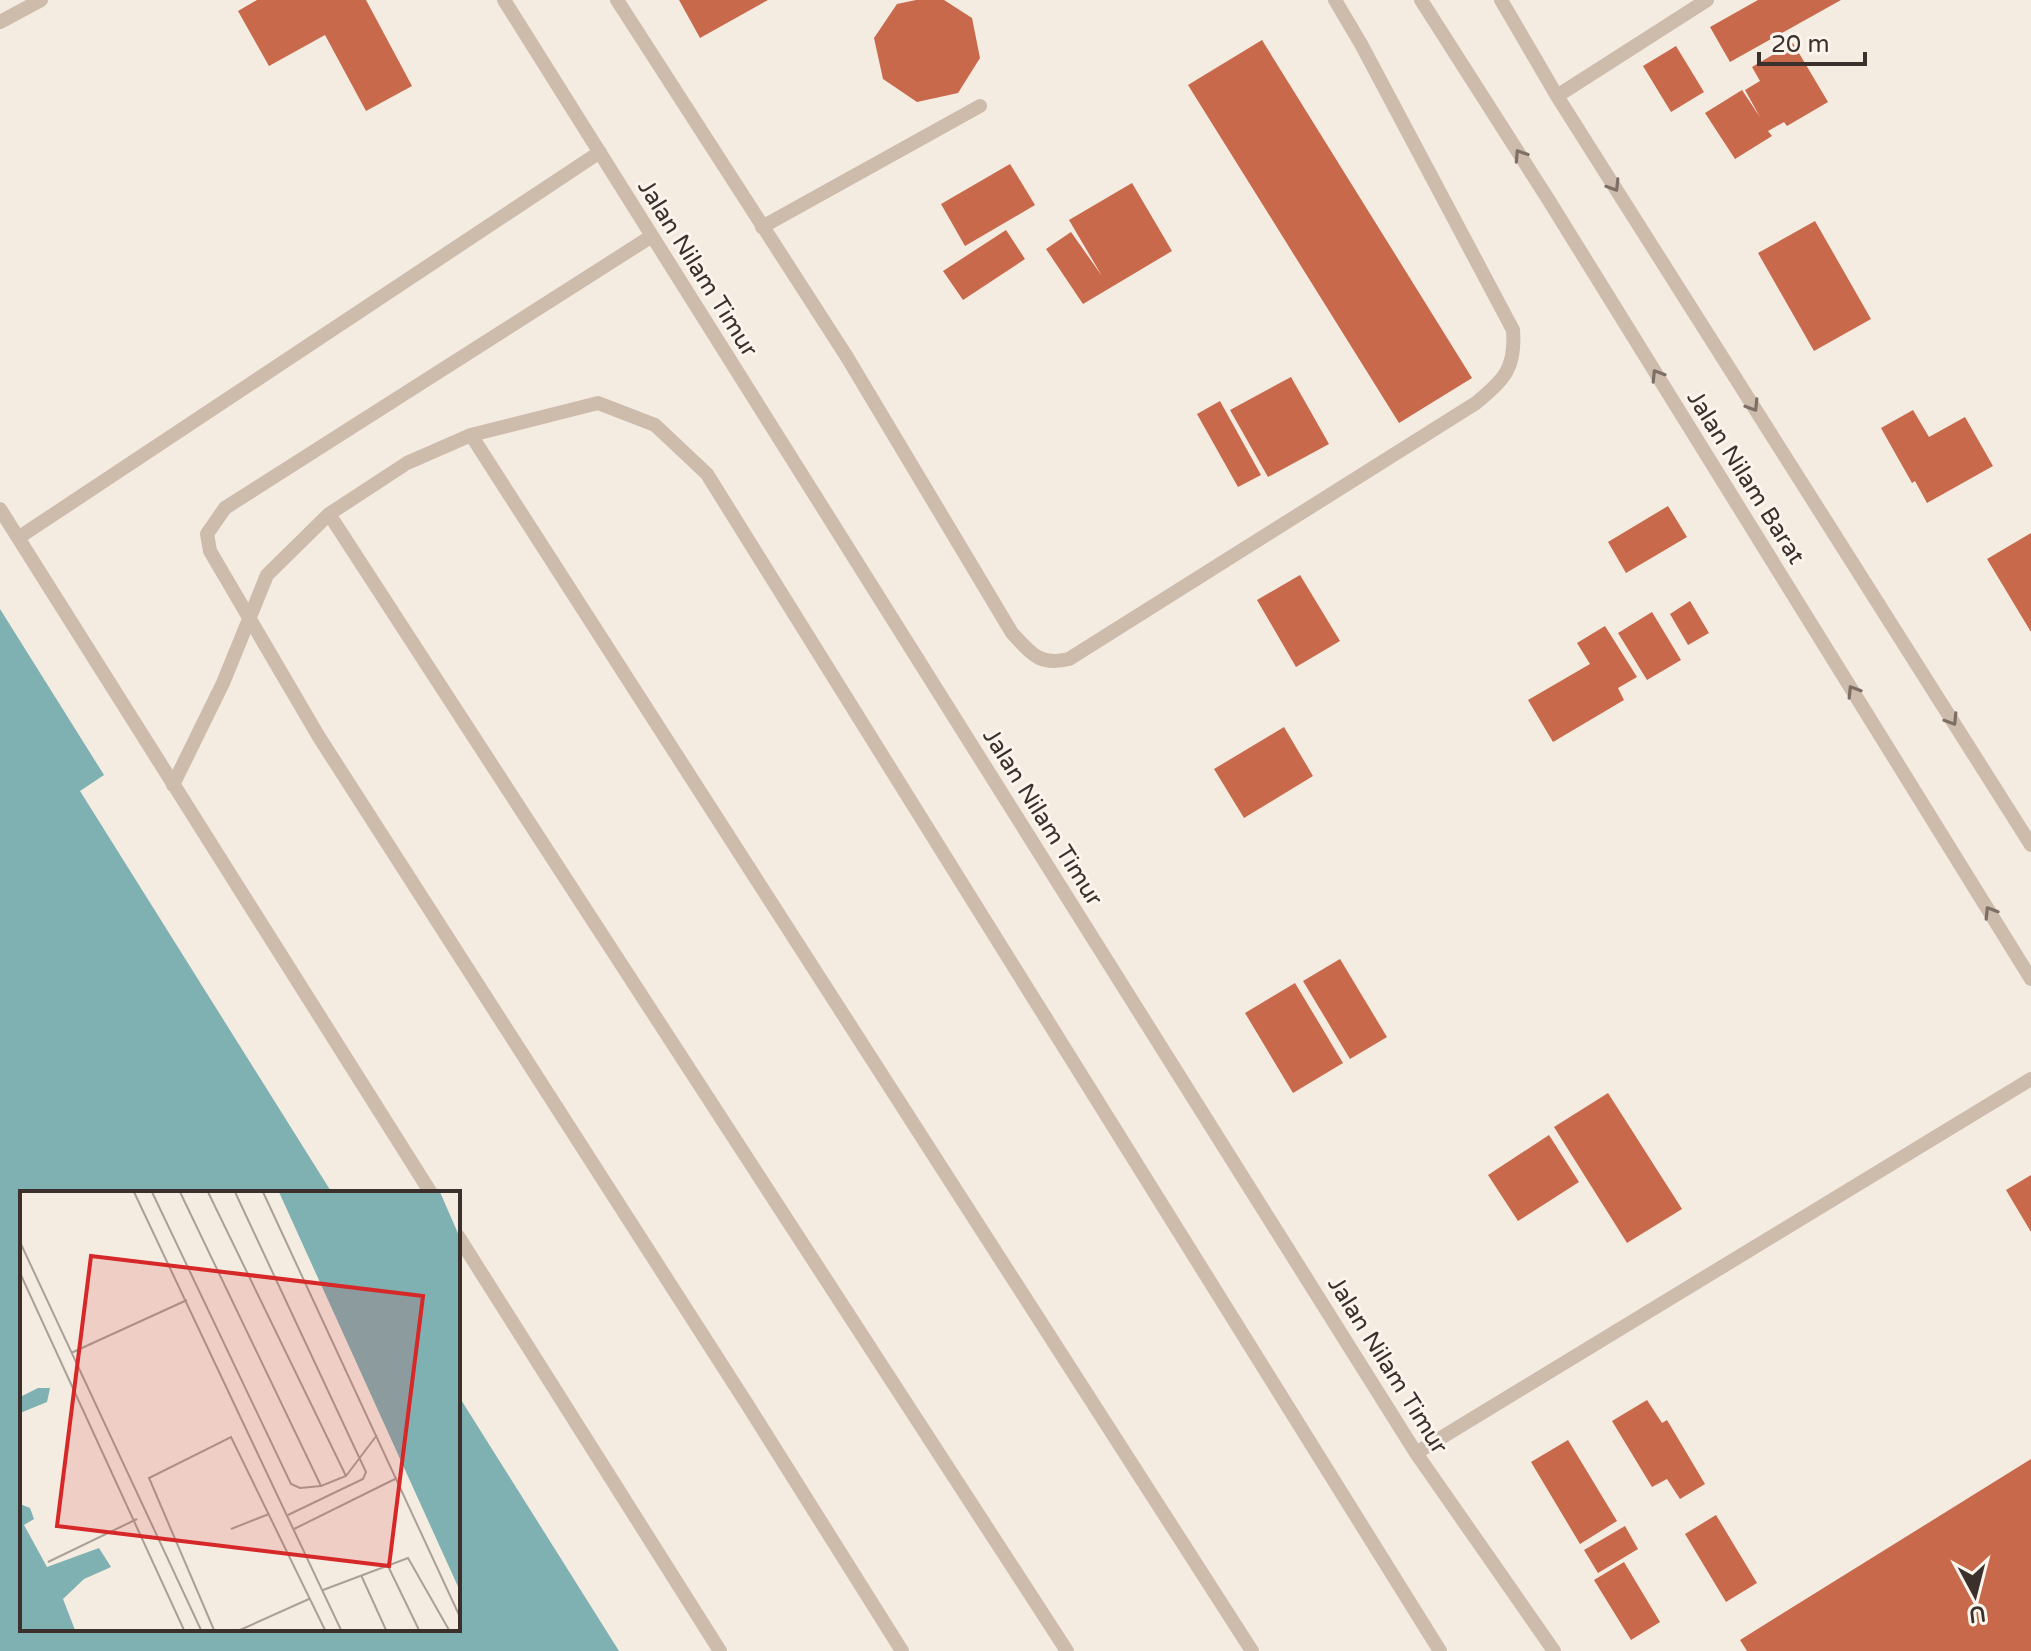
<svg xmlns="http://www.w3.org/2000/svg" width="2031" height="1651" font-family="'Varela Round',sans-serif">
	<rect width="100%" height="100%" fill="#f4ebe1"/>
	<path fill="#7fb0b2" d="M0 609 104 775 80 791 332 1193H22V1629H458V1395L619 1651H0Z"/>
	<path fill="#c8694b" d="M257 0H366L412 86 366 111 325 35 269 66 238 11Z
		M679 0H768L700 38Z
		M916 0H944L972 18 980 58 958 93 917 102 883 79 874 38 897 4Z
		M1758 0H1841L1730 62 1710 27Z
		M1262 40 1472 378 1399 423 1188 85Z
		M1793 43 1828 102 1787 126 1784 122 1768 131 1772 136 1735 159 1705 113 1742 90 1760 117 1745 90 1760 81 1752 67Z
		M1676 46 1704 92 1671 112 1643 66Z
		M1010 164 1035 205 965 246 941 204Z
		M1132 183 1172 251 1083 304 1046 249 1071 232 1102 276 1069 220Z
		M1815 221 1871 319 1814 351 1758 253Z
		M1006 230 1025 259 963 300 943 271Z
		M1291 377 1329 444 1268 477 1230 410Z
		M1220 401 1261 475 1238 487 1197 414Z
		M1913 410 1929 437 1965 417 1993 466 1927 503 1915 481 1912 483 1881 428Z
		M1668 506 1687 537 1626 573 1608 542Z
		M2031 533V632L1987 559Z
		M1300 575 1340 641 1296 667 1257 600Z
		M1690 601 1709 633 1688 645 1670 614Z
		M1652 612 1681 660 1647 680 1618 633Z
		M1605 626 1637 677 1618 688 1624 700 1553 742 1528 700 1590 664 1577 643Z
		M1284 727 1313 776 1244 818 1214 769Z
		M1340 959 1387 1037 1350 1059 1303 981Z
		M1295 983 1343 1063 1293 1093 1245 1013Z
		M1608 1093 1682 1209 1627 1243 1554 1127Z
		M1549 1135 1579 1182 1518 1221 1488 1175Z
		M2031 1175V1232L2006 1190Z
		M1647 1400 1662 1423 1667 1420 1705 1484 1680 1499 1667 1479 1652 1487 1612 1421Z
		M1568 1440 1617 1521 1580 1544 1531 1462Z
		M2031 1459V1651H1747L1740 1640Z
		M1716 1515 1757 1583 1726 1602 1685 1534Z
		M1625 1526 1638 1549 1598 1573 1584 1550Z
		M1624 1562 1660 1622 1631 1640 1594 1580Z"/>
	<g fill="none" stroke-linecap="round" stroke-linejoin="round">
		<path stroke="#cdbbac" stroke-width="14" d="M504 0 1416 1453 1554 1651
			M617 0 847 357 1012 633C1032 654 1039 666 1069 659L1476 403C1504 379 1516 369 1513 330L1361 44 1335 0
			M1421 0 1548 199 2031 979
			M1501 0 1557 96 2031 845
			M0 22 41 0
			M1557 96 1707 0
			M762 227 980 106
			M652 236 225 508 207 534 210 551 319 737 747 1404 902 1651
			M471 435 1252 1651
			M0 509 431 1193
			M329 514 1067 1651
			M18 538 600 152
			M173 785 223 683 267 575 329 514 407 463 471 435 598 403 655 425 707 474 1440 1651
			M458 1236 720 1651
			M1416 1453 2031 1079"/>
	</g>
	<defs><path id="oneway-chevron" d="M-2-3.5L2.5 0L-2 3.5" fill="none" stroke-width="1.6" stroke-linecap="round" stroke-linejoin="round" transform="scale(2)"/></defs>
	<g stroke="#7d6f65">
		<use href="#oneway-chevron" transform="translate(1520 155) rotate(-123)"/>
		<use href="#oneway-chevron" transform="translate(1614 186) rotate(58)"/>
		<use href="#oneway-chevron" transform="translate(1657 375) rotate(-122)"/>
		<use href="#oneway-chevron" transform="translate(1753 406) rotate(58)"/>
		<use href="#oneway-chevron" transform="translate(1853 691) rotate(-122)"/>
		<use href="#oneway-chevron" transform="translate(1952 720) rotate(58)"/>
		<use href="#oneway-chevron" transform="translate(1990 912) rotate(-122)"/>
	</g>
	<g text-anchor="middle" stroke-width="6" stroke-linejoin="round" paint-order="stroke">
		<g font-size="24" fill="#3b302b" stroke="#fbf5ee">
			<text transform="translate(698 268) rotate(58)" y="8">Jalan Nilam Timur</text>
			<text transform="translate(1746 477) rotate(58)" y="8">Jalan Nilam Barat</text>
			<text transform="translate(1043 817) rotate(58)" y="8">Jalan Nilam Timur</text>
			<text transform="translate(1388 1365) rotate(58)" y="8">Jalan Nilam Timur</text>
		</g>
	</g>
	<g transform="translate(20 1191)">
		<rect width="440" height="440" fill="#f4ebe1"/>
		<path d="M259 1H420L440 47V400ZM18 197H30L27 211 0 222V206ZM0 313 10 317 14 328 4 334 27 376 79 357 91 376 64 388 43 408 55 439H0Z" fill="#7fb0b2"/>
		<path fill="none" stroke="#aaa098" stroke-width="2" d="M114 1 321 439M132 1 271 293 280 297 301 295 326 285 357 244M160 1 301 295M188 1 326 285M215 1 346 281 343 288 268 324M243 1 440 426M0 51 181 439M0 82 164 439M51 162 167 109M211 338 249 323M274 338 377 287M28 371 117 328M367 373 399 439M341 384 366 439M303 399 388 367 429 439M194 439 129 287 211 246 305 439M220 439 289 408"/>
		<path fill="#d62828" fill-opacity="0.15" stroke="#d62828" stroke-width="4" d="M71 65 403 105 369 375 37 335Z"/>
		<rect width="440" height="440" fill="none" stroke="#3b302b" stroke-width="4"/>
	</g>
	<g transform="translate(1975 1595) rotate(173)" stroke="#fbf5ee" stroke-width="6" paint-order="stroke">
	<path d="M0-6L14 30L0 20L-14 30Z" fill="#3b302b"/>
	<text y="-12" font-size="22" font-weight="bold" text-anchor="middle" fill="#3b302b">U</text>
	</g>
	<path d="M1759 52v12h106v-12" fill="none" stroke="#3b302b" stroke-width="4"/>
	<text x="1771" y="52" font-size="24" fill="#3b302b" stroke="#fbf5ee" stroke-width="6" paint-order="stroke">20 m</text>
</svg>
